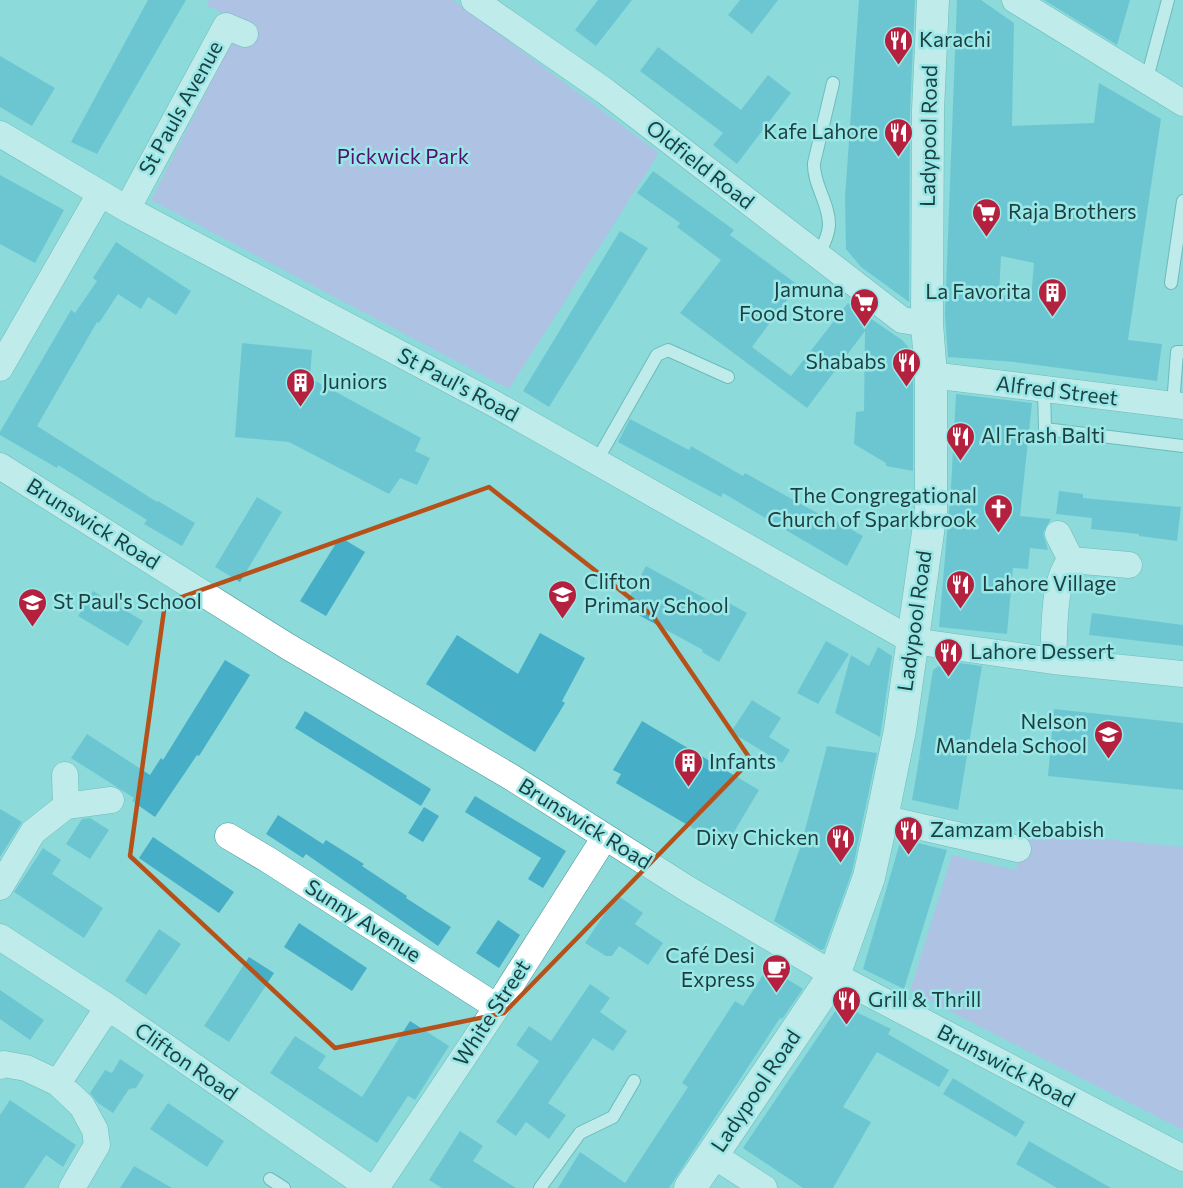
<svg xmlns="http://www.w3.org/2000/svg" width="1183" height="1188" font-family="Commissioner,sans-serif">
	<rect width="100%" height="100%" fill="#8cdada"/>
	<path fill="#d8a6ed" d="M209 0H453L659 153 509 389 151 200 242 22 206 5Z
		M1027 831 1183 847V1130L910 991 952 855 1016 870Z"/>
	<path fill="#46aec6" fill-rule="evenodd" d="M148 0H186L97 154 71 142Z
		M598 0H632L596 46 575 30Z
		M740 0H778L752 34 728 15Z
		M859 0H915L910 110 909 302 861 267 846 249 845 197Z
		M957 0H981L1014 23 1012 126 1094 123 1099 83 1161 119 1128 340 1162 344 1157 381 1015 362 948 357 945 314ZM1001 256 1034 263 1031 298 999 295Z
		M1044 0H1130L1117 45Z
		M658 47 741 110 768 75 791 93 737 164 713 145 723 133 640 71Z
		M0 56 55 88 32 126 0 107Z
		M653 171 734 230 730 235 798 285 752 347 791 376 848 303 902 340 911 350 913 376V471L886 466V463L854 444 856 412 864 411 865 331 807 408 680 313 721 260 677 227 680 223 637 193Z
		M0 175 64 210 35 263 0 244Z
		M620 231 648 248 549 407 523 391Z
		M116 242 191 291 176 315 148 297 141 309 118 294 99 323 97 322 37 426 157 502 158 501 195 523 182 546 144 524 147 520 58 465 57 468 0 435V432L71 310 75 313 97 281 93 278Z
		M242 343 312 350 310 378 421 438 415 451 430 458 417 485 400 478 389 494 289 442 235 437Z
		M956 394 1032 403 1020 516 1051 519 1043 533 1048 550 1030 548 1028 569 1013 568 1007 634 939 627 951 487Z
		M630 419 689 450 691 446 743 476 745 473 828 519 829 517 863 536 847 566 723 493 721 497 618 442Z
		M1059 491 1083 494V498L1181 507 1177 541 1139 536V534L1091 529 1092 518 1056 514Z
		M257 497 282 512 240 582 215 567Z
		M340 537 365 552 326 616 300 601Z
		M646 566 726 610 729 603 747 613 719 662 702 652 703 650 624 607Z
		M93 591 143 621 128 646 78 616Z
		M1092 613 1183 625V646L1089 635Z
		M540 633 585 658 562 701 565 703 535 752 426 684 457 635 518 674Z
		M826 641 849 654 818 704 797 693Z
		M878 647 892 656 880 737 835 713 851 655 869 666Z
		M225 660 250 675 199 756 197 755 155 817 132 801 134 798 71 758 87 734 150 775 161 758 163 760Z
		M945 661 982 666 958 810 912 800 919 759H922L919 758 933 670Z
		M752 700 781 718 769 737 790 750 782 763 731 732Z
		M1054 709 1183 723V790L1048 776Z
		M305 711 431 789 421 806 295 728Z
		M642 721 759 790 725 847 616 783 621 774 613 770Z
		M827 746 877 753 852 872 824 949 821 950 774 921 801 845Z
		M475 796 566 851 543 888 528 879 541 858 465 812Z
		M424 807 439 816 423 842 408 833Z
		M0 809 22 822 0 857Z
		M278 815 323 844 326 840 364 864 362 866 407 896 406 898 451 927 438 946 306 854 303 858 266 834Z
		M90 818 109 830 90 859 66 844 82 819Z
		M153 837 234 892 219 913 139 858Z
		M901 839 947 850 904 989 863 969Z
		M43 848 61 860 52 874 103 908 84 938 14 892Z
		M617 895 643 913 635 924 663 943 648 965 619 946 612 956H606L585 943Z
		M498 920 520 935 499 968 476 953Z
		M299 923 367 968 352 991 284 947Z
		M159 929 181 944 146 995 125 981Z
		M249 957 274 973 229 1042 204 1026Z
		M768 967 803 989 782 1019 780 1018 669 1188H558L580 1152 625 1183 688 1087 682 1083 735 1001 743 1006Z
		M590 984 610 998 600 1012 627 1031 613 1051 593 1038 548 1103 566 1115 549 1139 526 1122 516 1136 496 1122 539 1061 516 1045 529 1026 551 1041Z
		M0 990 44 1020 30 1040 0 1019Z
		M840 1004 891 1029 888 1034 949 1070 939 1087 877 1052 843 1107 871 1122 833 1188H803L743 1148Z
		M410 1021 449 1046 415 1100 408 1096 377 1143 270 1073 295 1036 326 1056 318 1068 362 1097Z
		M120 1059 144 1075 136 1088 129 1089 113 1113 98 1103 90 1093 105 1070 112 1073Z
		M953 1078 1025 1122 1016 1137 943 1094Z
		M10 1100 76 1145 63 1167 46 1155 24 1188H0V1115Z
		M168 1103 224 1141 207 1167 150 1129Z
		M460 1131 483 1146 473 1161 516 1188H442L429 1180Z
		M1029 1141 1111 1188H1057L1016 1164Z
		M134 1166 172 1188H120Z"/>
	<g fill="none" stroke-linecap="round" stroke-linejoin="round">
		<defs>
			<path id="service" d="M1146 82 1168 0
				M818 257C822 248 828 237 829 226 830 204 813 185 814 163L833 83
				M1171 283 1183 201
				M1044 389 1045 429 1183 446
				M1173 405 1177 352H1183
				M596 462 657 355 668 350 728 377
				M270 1179 284 1188
				M540 1188 580 1133 613 1117 634 1081"/>
			<path id="minor" d="M474 0 605 91 902 320 927 324
				M1015 0 1183 103
				M0 134 127 209 493 403 913 641 1053 661 1183 674
				M127 209 226 26 245 34
				M0 368 100 194
				M931 375 1183 406
				M0 466 287 646 511 777 686 888 834 975 1183 1158
				M1058 534 1071 560
				M1053 661C1055 633 1052 580 1071 560L1129 565
				M65 775 66 806
				M882 818 1018 849
				M228 836 270 861 497 1007
				M0 887 33 832 66 806 111 800
				M0 937 108 1007 370 1188
				M0 1066 4 1064 26 1068 58 1083 82 1106 95 1130 97 1145 72 1188
				M58 1083 108 1007
				M713 1155 764 1188
				M376 1188 497 1007 605 837"/>
			<path id="tertiary" d="M690 1188 834 975 869 877 882 818 900 730 931 511V375L927 324 928 110 933 0"/>
		</defs>
		<use href="#service" stroke="#469394" stroke-width="14"/>
		<use href="#minor" stroke="#469394" stroke-width="27"/>
		<use href="#tertiary" stroke="#469394" stroke-width="33"/>
		<use href="#service" stroke="#fff" stroke-width="12"/>
		<use href="#minor" stroke="#fff" stroke-width="26"/>
		<use href="#tertiary" stroke="#fff" stroke-width="32"/>
	</g>
	<path d="M0 0H1183V1188H0ZM489 487 653 616 751 760 504 1013 335 1048 130 856 165 603Z" fill="#8cdada" fill-opacity=".55" fill-rule="evenodd"/>
	<path fill="none" stroke="#b65219" stroke-width="4.5" stroke-linejoin="round" d="M489 487 653 616 751 760 504 1013 335 1048 130 856 165 603Z"/>
	<defs>
		<symbol id="restaurant-pin" viewBox="-11 -11 22 30"><path d="M0 17L-7.5 6A9.5 9.5 0 1 1 7.5 6Z" fill="#b3213f" stroke="#99e7e7"/><path d="M-5-6h1v4h1v-4h1v4h1v-4h1v5L-1.5 .5V6h-2V.5L-5-1ZM5-6V6H3V1.5H1.5Q1.5-4 5-6Z" fill="#fff"/></symbol>
		<symbol id="supermarket-pin" viewBox="-11 -11 22 30"><path d="M0 17L-7.5 6A9.5 9.5 0 1 1 7.5 6Z" fill="#b3213f" stroke="#99e7e7"/><path d="M-6-5.5h2.5l.6 2H6L4.5 2H-2.5L-4.4-4H-6ZM-1.5 3.2a1.3 1.3 0 1 0 .1 0ZM3 3.2a1.3 1.3 0 1 0 .1 0Z" fill="#fff"/></symbol>
		<symbol id="building-pin" viewBox="-11 -11 22 30"><path d="M0 17L-7.5 6A9.5 9.5 0 1 1 7.5 6Z" fill="#b3213f" stroke="#99e7e7"/><path d="M-4-6H4V6H1V3H-1V6H-4ZM-2.5-4.3h1.7v1.8h-1.7ZM.8-4.3h1.7v1.8H.8ZM-2.5-1h1.7V.8h-1.7ZM.8-1h1.7V.8H.8Z" fill="#fff"/></symbol>
		<symbol id="church-pin" viewBox="-11 -11 22 30"><path d="M0 17L-7.5 6A9.5 9.5 0 1 1 7.5 6Z" fill="#b3213f" stroke="#99e7e7"/><path d="M-1.2-6h2.4v3.5h3.3v2.4h-3.3V6h-2.4V-.1h-3.3v-2.4h3.3Z" fill="#fff"/></symbol>
		<symbol id="school-pin" viewBox="-11 -11 22 30"><path d="M0 17L-7.5 6A9.5 9.5 0 1 1 7.5 6Z" fill="#b3213f" stroke="#99e7e7"/><path d="M0-5L7-2L0 1L-7-2ZM-4 1L0 2.5L4 1V4Q0 6-4 4Z" fill="#fff"/></symbol>
		<symbol id="cafe-pin" viewBox="-11 -11 22 30"><path d="M0 17L-7.5 6A9.5 9.5 0 1 1 7.5 6Z" fill="#b3213f" stroke="#99e7e7"/><path d="M-5.5-4.5H6V0H3Q3 3.5 0 3.5H-2.5Q-5.5 3.5-5.5 0ZM3-3.2v2h1.7v-2ZM-6 4.5H4V6H-6Z" fill="#fff"/></symbol>
	</defs>
	<g fill-rule="evenodd">
		<use href="#restaurant-pin" x="882" y="24" width="33" height="45"/>
		<use href="#restaurant-pin" x="882" y="116" width="33" height="45"/>
		<use href="#supermarket-pin" x="970" y="196" width="33" height="45"/>
		<use href="#building-pin" x="1036" y="276" width="33" height="45"/>
		<use href="#supermarket-pin" x="848" y="286" width="33" height="45"/>
		<use href="#restaurant-pin" x="890" y="346" width="33" height="45"/>
		<use href="#building-pin" x="284" y="366" width="33" height="45"/>
		<use href="#restaurant-pin" x="944" y="420" width="33" height="45"/>
		<use href="#church-pin" x="982" y="492" width="33" height="45"/>
		<use href="#restaurant-pin" x="944" y="568" width="33" height="45"/>
		<use href="#school-pin" x="546" y="578" width="33" height="45"/>
		<use href="#school-pin" x="16" y="586" width="33" height="45"/>
		<use href="#restaurant-pin" x="932" y="636" width="33" height="45"/>
		<use href="#school-pin" x="1092" y="718" width="33" height="45"/>
		<use href="#building-pin" x="672" y="746" width="33" height="45"/>
		<use href="#restaurant-pin" x="892" y="814" width="33" height="45"/>
		<use href="#restaurant-pin" x="824" y="822" width="33" height="45"/>
		<use href="#cafe-pin" x="760" y="952" width="33" height="45"/>
		<use href="#restaurant-pin" x="830" y="984" width="33" height="45"/>
	</g>
	<g text-anchor="middle" stroke-width="5" stroke-linejoin="round" paint-order="stroke">
		<g font-size="21" fill="#1e3e3f" stroke="#99e7e7" text-anchor="start">
			<text x="919" y="47">Karachi</text>
			<text x="878" y="139" text-anchor="end">Kafe Lahore</text>
			<text x="1008" y="219">Raja Brothers</text>
			<text x="844" y="297" text-anchor="end">Jamuna<tspan x="844" dy="24">Food Store</tspan></text>
			<text x="1031" y="299" text-anchor="end">La Favorita</text>
			<text x="886" y="369" text-anchor="end">Shababs</text>
			<text x="322" y="389">Juniors</text>
			<text x="981" y="443">Al Frash Balti</text>
			<text x="977" y="503" text-anchor="end">The Congregational<tspan x="977" dy="24">Church of Sparkbrook</tspan></text>
			<text x="584" y="589">Clifton<tspan x="584" dy="24">Primary School</tspan></text>
			<text x="982" y="591">Lahore Village</text>
			<text x="53" y="609">St Paul's School</text>
			<text x="970" y="659">Lahore Dessert</text>
			<text x="1087" y="729" text-anchor="end">Nelson<tspan x="1087" dy="24">Mandela School</tspan></text>
			<text x="709" y="769">Infants</text>
			<text x="930" y="837">Zamzam Kebabish</text>
			<text x="819" y="845" text-anchor="end">Dixy Chicken</text>
			<text x="755" y="963" text-anchor="end">Café Desi<tspan x="755" dy="24">Express</tspan></text>
			<text x="868" y="1007">Grill &amp; Thrill</text>
		</g>
		<g font-size="21" fill="#1e3e3f" stroke="#99e7e7">
			<text transform="translate(181 108) rotate(-61)" y="7">St Pauls Avenue</text>
			<text transform="translate(929 136) rotate(-89)" y="7">Ladypool Road</text>
			<text transform="translate(700 165) rotate(38)" y="7">Oldfield Road</text>
			<text transform="translate(458 385) rotate(28)" y="7">St Paul's Road</text>
			<text transform="translate(1057 391) rotate(7)" y="7">Alfred Street</text>
			<text transform="translate(93 524) rotate(32)" y="7">Brunswick Road</text>
			<text transform="translate(915 621) rotate(-82)" y="7">Ladypool Road</text>
			<text transform="translate(585 824) rotate(32)" y="7">Brunswick Road</text>
			<text transform="translate(363 921) rotate(33)" y="7">Sunny Avenue</text>
			<text transform="translate(492 1013) rotate(-57)" y="7">White Street</text>
			<text transform="translate(186 1062) rotate(35)" y="7">Clifton Road</text>
			<text transform="translate(1006 1066) rotate(28)" y="7">Brunswick Road</text>
			<text transform="translate(756 1091) rotate(-56)" y="7">Ladypool Road</text>
		</g>
		<g font-size="21" fill="#580e6f" stroke="#99e7e7">
			<text x="403" y="164">Pickwick Park</text>
		</g>
	</g>
</svg>
